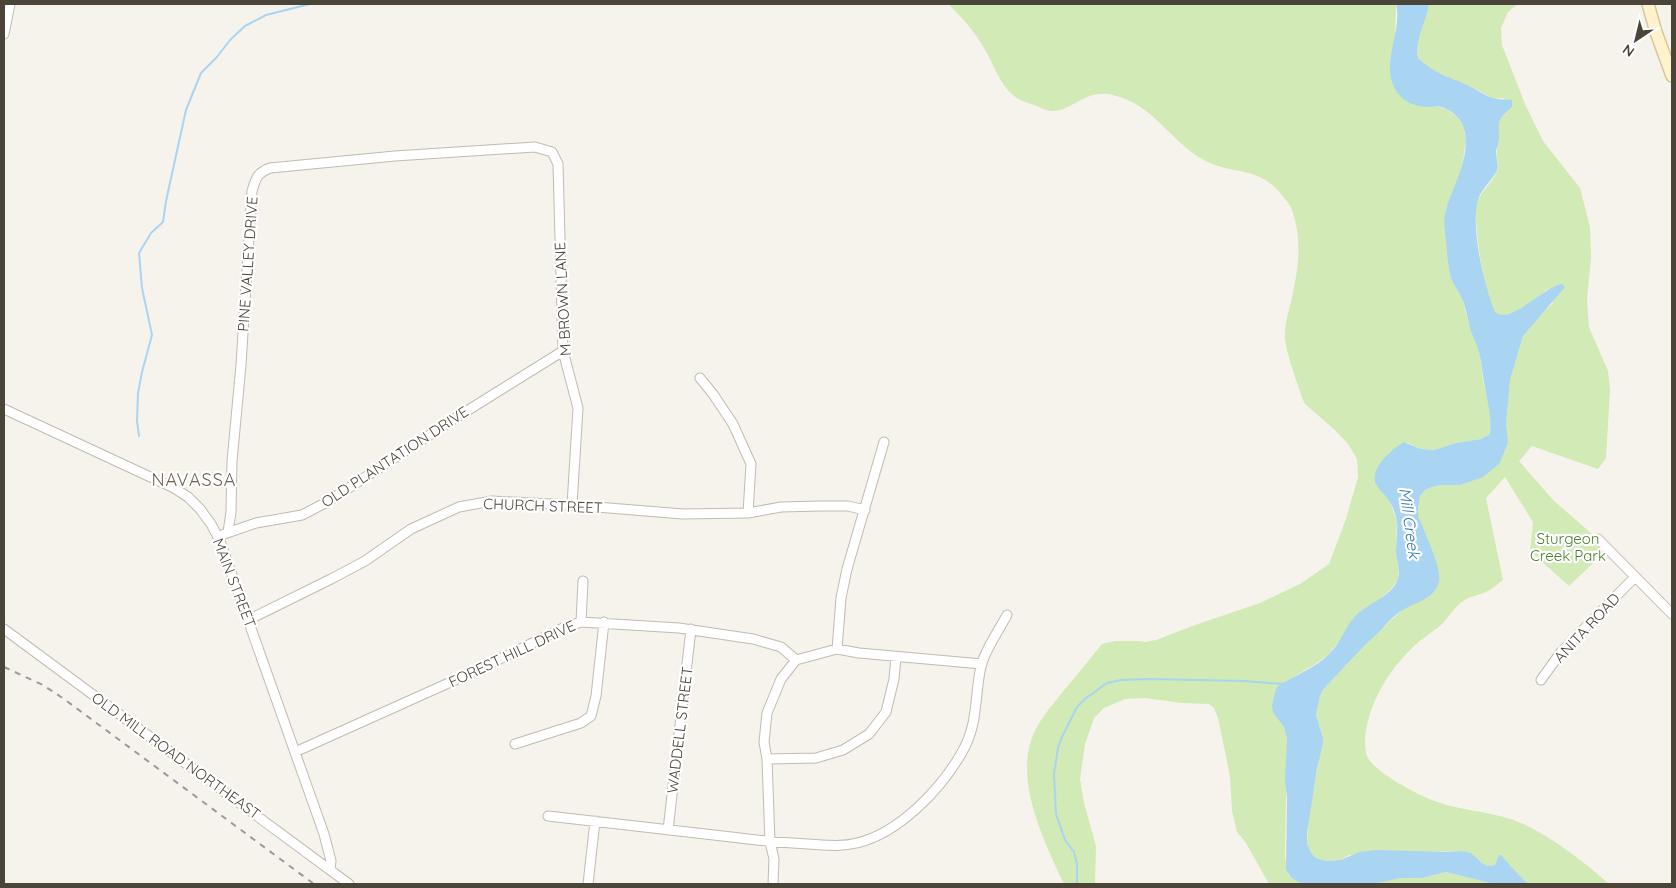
<svg xmlns="http://www.w3.org/2000/svg" width="1676" height="888" font-family="Quicksand,sans-serif">
	<rect width="100%" height="100%" fill="#f6f3ec"/>
	<path fill="#d2eab5" d="M948 4H1396L1395 44 1390 59 1392 83 1429 107H1440L1448 110 1458 118 1463 126 1466 140 1463 160 1459 179 1445 212 1451 277 1463 301 1469 325 1480 354 1483 381 1489 405 1491 425 1490 434 1481 439 1456 443 1434 450 1421 449 1406 442 1376 476V485L1389 499 1397 522 1396 554 1399 568 1398 580 1391 589 1375 603 1362 610 1329 654 1314 665 1278 686 1276 689 1273 713 1284 727 1287 738 1285 857 1288 874 1298 882 1304 884H1269L1246 843 1237 832 1232 811 1230 776 1218 718 1214 708 1209 704 1182 703 1145 698 1125 699 1104 708 1094 718 1085 744 1080 779 1084 803 1096 846 1095 884H1064C1045 843 1015 783 1032 738 1038 721 1050 708 1061 694 1075 677 1089 660 1102 644L1116 641H1138L1145 642 1156 640 1195 625 1260 603 1300 584 1329 564 1346 519 1358 477 1357 459 1348 444 1336 431 1305 404 1302 398C1297 381 1287 356 1285 340 1284 327 1288 314 1291 302 1298 270 1303 242 1292 210 1290 204 1285 199 1281 194 1258 165 1233 176 1204 160 1169 141 1155 105 1113 95 1085 88 1072 112 1052 111 1046 111 1040 107 1034 105 1029 103 1021 101 1017 98 1000 87 994 64 984 48 975 32 961 16 948 4Z
		M1429 4H1518L1508 12 1501 28 1502 45 1525 104 1543 141 1580 188 1590 227 1591 258 1587 299 1589 327 1608 371 1610 389 1606 458 1598 469 1532 446 1519 461 1554 501 1598 539 1608 549 1569 586 1530 551 1533 522 1505 477 1486 498 1503 580C1498 584 1493 588 1488 591 1480 595 1470 596 1463 601 1454 607 1448 619 1440 626 1431 633 1421 639 1413 647 1388 671 1368 704 1365 739 1365 745 1365 753 1368 758 1376 772 1411 791 1427 798 1458 812 1494 810 1526 825 1556 840 1584 862 1609 884H1528L1513 870 1501 855 1499 856 1495 865 1487 866C1476 860 1475 854 1462 851L1349 855 1340 860 1326 861 1316 858 1312 854 1307 844 1308 820 1323 738 1316 715 1320 696 1323 690 1353 656 1402 610 1435 560 1418 517V510L1420 496 1425 490 1432 487 1441 485H1460L1507 443 1506 424 1510 380 1523 336 1541 314 1553 303 1548 289C1538 296 1511 320 1498 315 1485 310 1474 223 1476 208 1478 192 1493 184 1498 169 1499 164 1497 159 1497 154 1496 149 1499 144 1499 139 1499 135 1497 131 1497 128 1498 118 1506 112 1512 107L1503 98 1495 99 1465 84 1451 80 1427 67 1418 58V38Z
		M1446 872 1494 884H1366L1401 878H1422Z"/>
	<path fill="#a9d4f2" d="M1396 4H1429C1426 23 1415 37 1418 58 1434 73 1446 76 1465 84 1475 88 1483 95 1493 98 1498 100 1506 99 1512 100V107C1497 120 1499 120 1499 138 1499 143 1497 147 1496 151 1496 158 1499 164 1497 171 1492 180 1483 188 1479 197 1469 223 1484 286 1495 312 1510 326 1544 286 1562 284L1565 287 1523 336 1510 380 1506 424 1508 443 1499 464 1483 477 1460 485H1441L1432 487 1425 490 1420 496 1418 510V516C1424 531 1442 568 1439 582 1434 600 1415 602 1401 611 1393 616 1386 625 1379 632 1359 650 1341 670 1323 690L1320 696 1316 715 1323 738V743L1317 769 1307 832V844L1312 854 1316 858 1326 861 1340 860 1360 852 1376 850 1445 852 1462 851 1471 853 1482 863 1487 866 1495 865 1499 855H1501L1514 870 1528 884H1494L1446 872 1422 878H1401L1372 884H1304C1296 882 1290 877 1286 870L1287 798 1285 780 1287 738 1284 727 1273 713 1272 705 1276 689 1278 686C1295 675 1316 668 1330 653 1342 641 1347 621 1361 611 1373 602 1393 594 1398 579 1401 570 1397 562 1396 553 1396 543 1398 532 1397 522 1396 515 1392 503 1387 498 1385 494 1380 491 1377 486 1367 470 1392 449 1404 442L1421 449 1434 450 1456 443 1481 439 1490 434C1492 416 1487 400 1484 382 1482 373 1482 364 1480 356 1478 345 1471 335 1469 324 1467 316 1466 309 1463 301 1460 293 1454 286 1451 278 1448 267 1447 252 1446 240 1445 231 1443 218 1446 210 1453 185 1473 154 1463 126 1460 118 1450 109 1441 107 1438 106 1434 107 1430 107 1416 107 1402 102 1395 89 1380 62 1403 32 1396 4Z"/>
	<g fill="none" stroke-linecap="round" stroke-linejoin="round">
		<path stroke="#a9d4f2" stroke-width="2" d="M139 436 137 421 138 393 142 372 152 335 142 288 139 253 151 233 163 222 166 201 186 110 201 73 216 58 231 39 245 26 266 15 310 4
			M1077 884V864L1074 852 1065 840 1056 814 1054 774 1058 748 1061 739 1077 707 1085 699 1107 683 1121 680 1149 679 1244 681 1283 684"/>
		<defs>
			<path id="street" d="M4 34 10 4
				M700 378 713 394 733 424 751 464 748 513
				M4 409 174 488 188 497 200 509 211 524 220 541 324 834 331 861 330 870
				M228 532 231 512 232 461 241 365 252 191C256 178 257 173 270 168L395 156 535 147 552 152 558 164 563 351 578 408 572 505
				M224 534 256 523 302 515 329 501 454 419 563 351
				M1598 539 1672 614
				M248 620 331 579 365 561 411 529 459 507 492 501 572 505 683 514 748 513 781 507 821 506H848L865 510
				M581 622 583 581
				M4 629 349 884
				M837 649 841 598 847 569 884 442
				M1541 680 1561 652 1635 577
				M515 744 581 723 591 716 596 696 604 622
				M295 752 473 672 563 628 581 622 679 628 753 639 781 647 796 660
				M767 759 816 758 843 750 869 734 886 712 894 679 896 657
				M548 816C612 823 676 831 740 838 763 841 785 843 808 844 825 845 841 847 857 843 899 833 940 790 961 754 979 724 974 698 981 666 985 650 999 630 1007 615
				M668 830 691 629
				M588 884 595 821
				M773 884 774 859 770 842 767 759 764 742 767 713 781 679 796 660 837 649 859 653 982 664"/>
			<path id="secondary" d="M1648 4 1656 32 1672 76"/>
		</defs>
		<use href="#street" stroke="#c2bbae" stroke-width="11"/>
		<use href="#secondary" stroke="#d6c79b" stroke-width="14"/>
		<use href="#street" stroke="#fff" stroke-width="9"/>
		<use href="#secondary" stroke="#fff3cd" stroke-width="11"/>
		<path stroke="#9a9a9a" stroke-width="2" stroke-dasharray="6 6" stroke-linecap="butt" d="M4 667 43 685 64 699 314 884"/>
	</g>
	<g text-anchor="middle" stroke-width="4.5" stroke-linejoin="round" paint-order="stroke">
		<g font-size="15" fill="#4b4439" stroke="#fff">
			<text transform="translate(248 264) rotate(-86)" y="5">PINE VALLEY DRIVE</text>
			<text transform="translate(563 299) rotate(-93)" y="5">M BROWN LANE</text>
			<text transform="translate(395 457) rotate(-33)" y="5">OLD PLANTATION DRIVE</text>
			<text transform="translate(543 506) rotate(2)" y="5">CHURCH STREET</text>
			<text transform="translate(234 583) rotate(69)" y="5">MAIN STREET</text>
			<text transform="translate(1587 628) rotate(-47)" y="5">ANITA ROAD</text>
			<text transform="translate(512 654) rotate(-25)" y="5">FOREST HILL DRIVE</text>
			<text transform="translate(680 730) rotate(-83)" y="5">WADDELL STREET</text>
			<text transform="translate(176 756) rotate(36)" y="5">OLD MILL ROAD NORTHEAST</text>
		</g>
		<g font-size="15" fill="#4a7f2a" stroke="#fff">
			<text x="1568" y="544">Sturgeon<tspan x="1568" dy="17">Creek Park</tspan></text>
		</g>
		<g font-size="16" font-style="italic" fill="#2e7ab2" stroke="#fff">
			<text transform="translate(1410 523) rotate(82)" y="6">Mill Creek</text>
		</g>
		<g font-size="18" letter-spacing="1" fill="#6e6250" stroke="#fff">
			<text x="194" y="486">NAVASSA</text>
		</g>
	</g>
	<rect width="1676" height="888" fill="none" stroke="#4b4439" stroke-width="10"/>
	<g transform="translate(1636 40) rotate(215)" stroke="#ffffff" stroke-width="4" paint-order="stroke">
	<path d="M0-4L9 19L0 12L-9 19Z" fill="#4b4439"/>
	<text y="-8" font-size="14" font-weight="bold" text-anchor="middle" fill="#4b4439">N</text>
	</g>
</svg>
